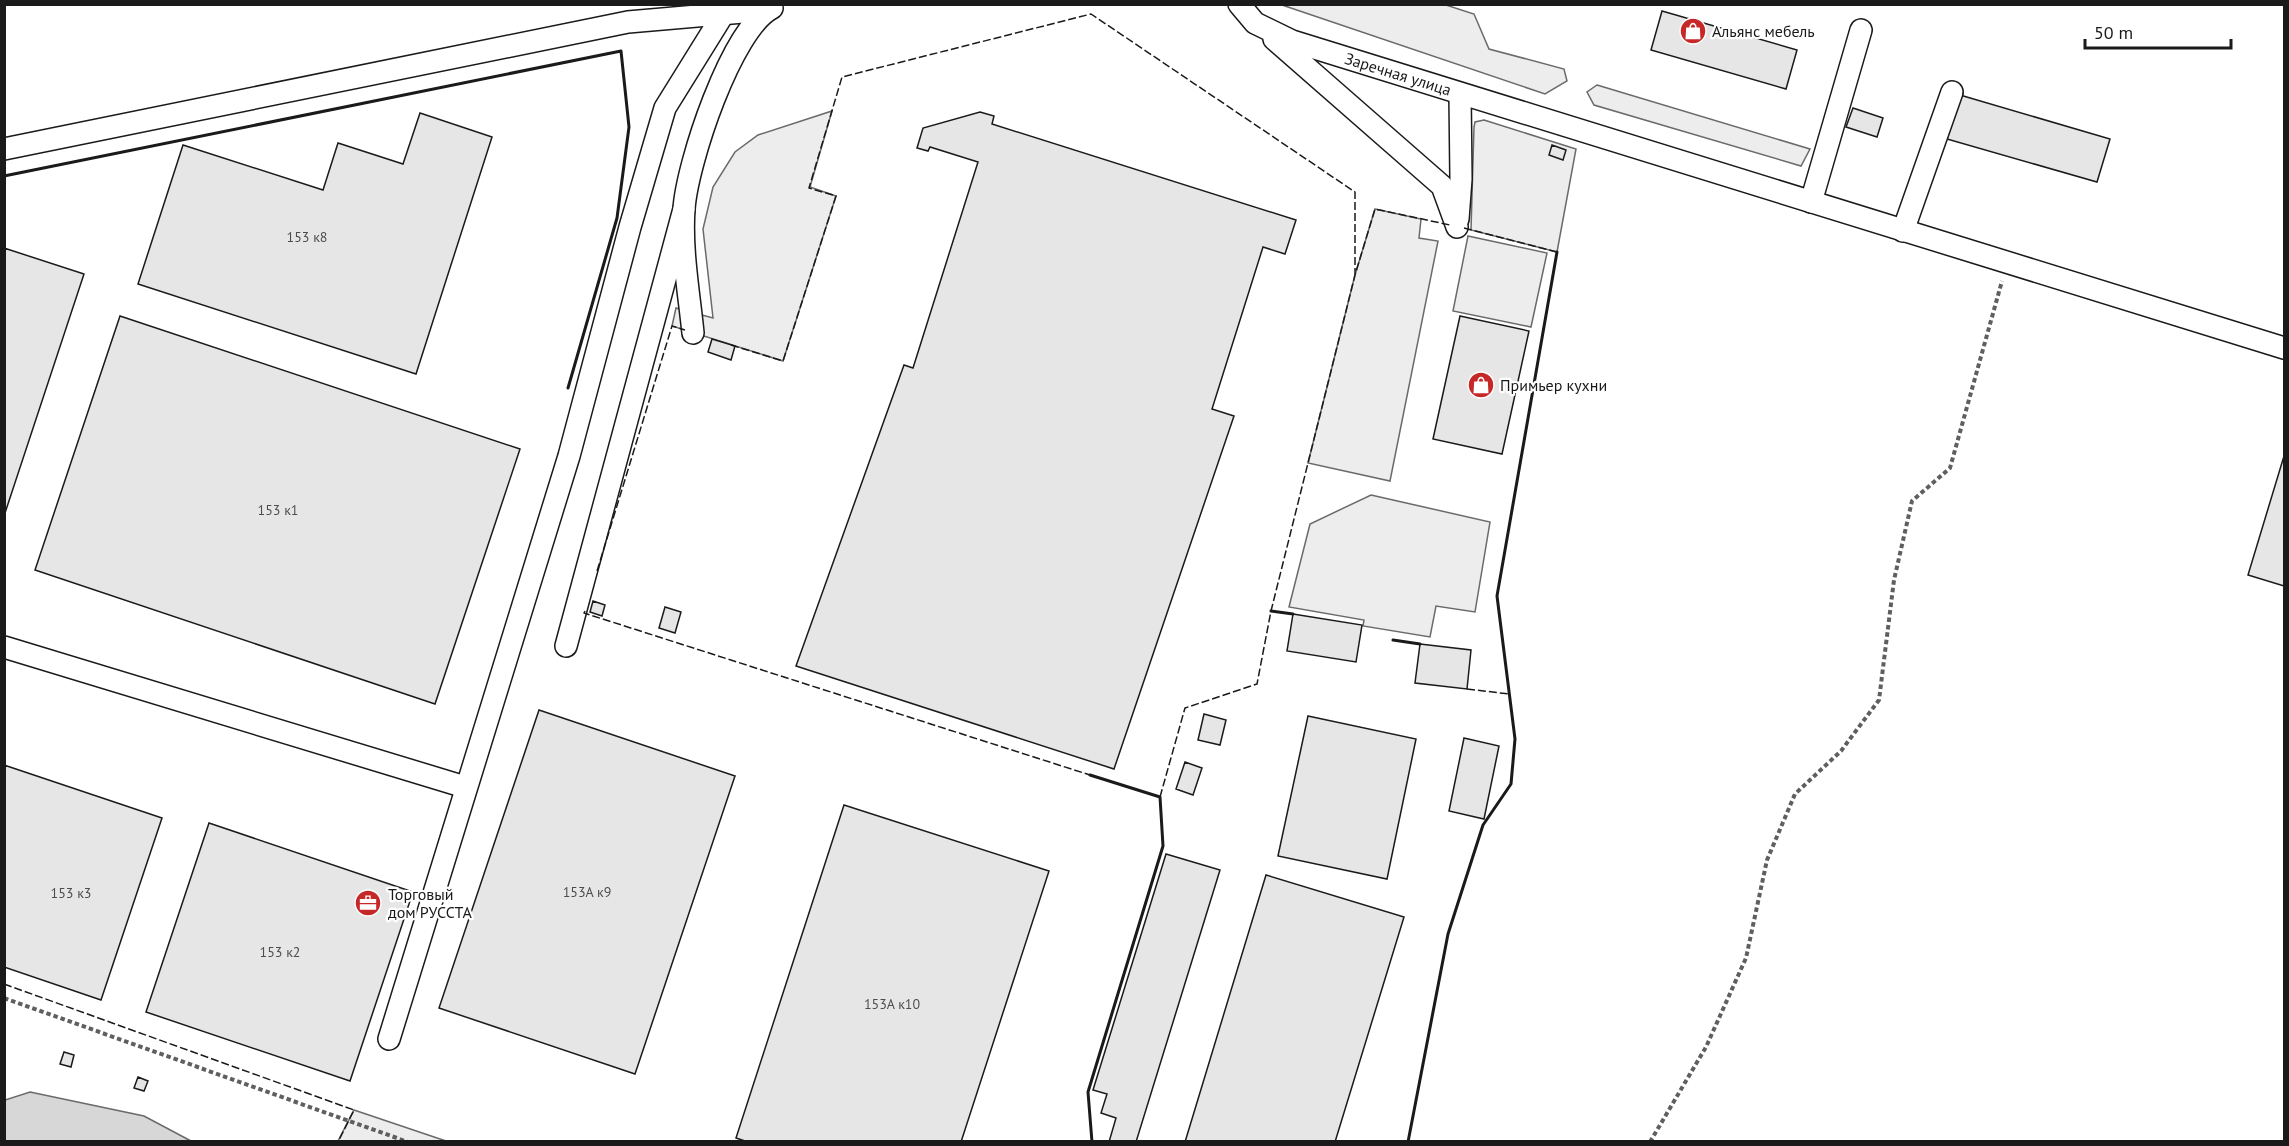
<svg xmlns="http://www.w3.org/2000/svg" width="2289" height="1146" font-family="'PT Sans',sans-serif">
	<rect width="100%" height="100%" fill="#fff"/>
	<path fill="#ededed" stroke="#6a6a6a" stroke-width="1.5" d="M1282 5H1446L1474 14 1489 49 1564 69 1567 81 1545 94Z
		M1597 85 1810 149 1801 166 1594 105 1587 92Z
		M832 111 810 187 836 196 783 361 672 326 676 308 713 318 703 229 713 187 735 152 758 135Z
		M1484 120 1576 149 1557 252 1471 230 1474 127 1475 122Z
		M1375 209 1421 219 1419 238 1438 241 1390 481 1308 463 1355 275Z
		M1468 236 1547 253 1531 327 1453 311Z
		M1371 495 1490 522 1475 612 1436 606 1430 637 1363 626 1364 620 1289 607 1310 524Z
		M354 1110 446 1141H338Z"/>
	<path fill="#d7d7d7" stroke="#6a6a6a" stroke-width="1.5" d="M30 1092 144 1116 191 1141H5V1100Z"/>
	<path fill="#e6e6e6" stroke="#1a1a1a" stroke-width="1.5" d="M1662 11 1797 50 1786 89 1651 50Z
		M1960 95 2110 139 2097 182 1947 139Z
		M1853 108 1883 118 1877 137 1846 127Z
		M980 112 994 116 992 124 1296 220 1285 254 1263 247 1212 409 1234 416 1114 769 796 666 904 365 913 368 978 162 930 147 928 151 917 148 923 128Z
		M420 113 492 137 416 374 138 284 183 145 323 190 338 143 403 164Z
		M1552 145 1566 150 1563 160 1549 155Z
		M4 248 84 274 4 516Z
		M120 316 520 449 435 704 35 570Z
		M1460 316 1529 331 1502 454 1433 439Z
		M712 339 735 346 731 360 708 352Z
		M2284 456V586L2248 575Z
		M593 601 605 605 602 616 590 612Z
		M665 607 681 612 675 633 659 628Z
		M1293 614 1362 625 1356 662 1287 651Z
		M1420 644 1471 650 1467 689 1415 683Z
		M539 710 735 776 635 1074 439 1008Z
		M1204 714 1226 720 1220 745 1198 740Z
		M1308 716 1416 739 1387 879 1278 856Z
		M1464 738 1499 746 1484 819 1449 811Z
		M1185 762 1202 768 1193 795 1176 789Z
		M4 765 162 818 101 1000 4 967Z
		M844 805 1049 871 961 1142H748L736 1138Z
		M209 823 413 892 350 1081 146 1012Z
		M1166 854 1220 870 1136 1142H1109L1116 1118 1101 1113 1107 1094 1093 1090Z
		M1266 875 1404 917 1335 1142H1185Z
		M64 1052 74 1055 71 1067 60 1064Z
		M138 1077 148 1081 144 1091 134 1088Z"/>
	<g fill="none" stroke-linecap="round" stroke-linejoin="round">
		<defs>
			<g id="minor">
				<path id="s1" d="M1239 4 1255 23 1292 41 2284 348"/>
				<path d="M1274 39 1442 186 1457 227"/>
				<path d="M4 149 628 22 766 10"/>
				<path d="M1811 202 1861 30"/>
				<path d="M1458 219 1461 179 1460 94"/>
				<path d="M1903 231 1952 92"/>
				<path d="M693 333C689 293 681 249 684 209 687 164 731 29 772 8"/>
				<path d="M566 646 684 209"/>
				<path d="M4 647 465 787"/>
				<path d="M389 1039 569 456 630 227 665 108 724 13"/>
			</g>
		</defs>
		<use href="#minor" stroke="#1a1a1a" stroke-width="24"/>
		<path stroke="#5f5f5f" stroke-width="4" stroke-dasharray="4.5 3" stroke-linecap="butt" d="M4 998 408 1142
			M1650 1142 1706 1047 1746 958 1767 860 1795 794 1841 751 1879 700 1894 580 1912 501 1950 468 2002 281"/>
		<use href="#minor" stroke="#fff" stroke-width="21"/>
		<path stroke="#1a1a1a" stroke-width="1.5" stroke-dasharray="8 3" stroke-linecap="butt" d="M1464 228 1557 252
			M731 345 783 361 836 196 809 188 842 77 1091 14 1355 192V275
			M597 571 672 326 685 330
			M585 611 584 613 1090 775
			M1467 689 1509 694
			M1160 797 1185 708 1257 684 1271 611 1355 275 1375 209 1450 225
			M4 984 354 1110 338 1142"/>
		<path stroke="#1a1a1a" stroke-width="3" d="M4 176 621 51 629 127 617 218 568 388
			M1271 611 1293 614
			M1393 640 1420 644
			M1090 775 1160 797 1163 846 1088 1092 1092 1142
			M1408 1142 1448 934 1483 825 1511 784 1515 739 1497 596 1557 252"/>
	</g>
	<defs>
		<symbol id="shop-disc" viewBox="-11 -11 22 22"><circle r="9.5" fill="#c62828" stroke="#fff"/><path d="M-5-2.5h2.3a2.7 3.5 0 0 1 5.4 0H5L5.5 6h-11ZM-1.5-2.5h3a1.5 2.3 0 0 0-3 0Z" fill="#fff"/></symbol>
		<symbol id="office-disc" viewBox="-11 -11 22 22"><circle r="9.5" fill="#c62828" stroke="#fff"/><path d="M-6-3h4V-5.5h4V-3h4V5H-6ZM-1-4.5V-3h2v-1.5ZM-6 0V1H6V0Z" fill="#fff"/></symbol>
	</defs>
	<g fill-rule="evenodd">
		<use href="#shop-disc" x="1678" y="16" width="30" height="30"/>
		<use href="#shop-disc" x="1466" y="370" width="30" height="30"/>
		<use href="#office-disc" x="353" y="888" width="30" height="30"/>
	</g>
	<g text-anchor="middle" stroke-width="4.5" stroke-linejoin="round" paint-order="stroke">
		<g font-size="14" fill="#4d4d4d">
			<text x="307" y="242">153 к8</text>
			<text x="278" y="515">153 к1</text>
			<text x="587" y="897">153А к9</text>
			<text x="71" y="898">153 к3</text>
			<text x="280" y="957">153 к2</text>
			<text x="892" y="1009">153А к10</text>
		</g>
		<g font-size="16" fill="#1a1a1a" stroke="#fff" text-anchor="start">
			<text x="1712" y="37">Альянс мебель</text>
			<text x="1500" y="391">Примьер кухни</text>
			<text x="388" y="900">Торговый<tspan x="388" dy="18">дом РУССТА</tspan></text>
		</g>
		<g font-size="16" fill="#1a1a1a" stroke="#fff">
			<text dy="6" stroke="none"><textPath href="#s1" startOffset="177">Заречная улица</textPath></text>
		</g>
	</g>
	<rect width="2289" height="1146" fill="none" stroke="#1a1a1a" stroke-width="12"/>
	<path d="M2085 39v9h146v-9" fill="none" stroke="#1a1a1a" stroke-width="3"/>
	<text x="2094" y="39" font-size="18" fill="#1a1a1a" stroke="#ffffff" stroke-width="4.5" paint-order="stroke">50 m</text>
</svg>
